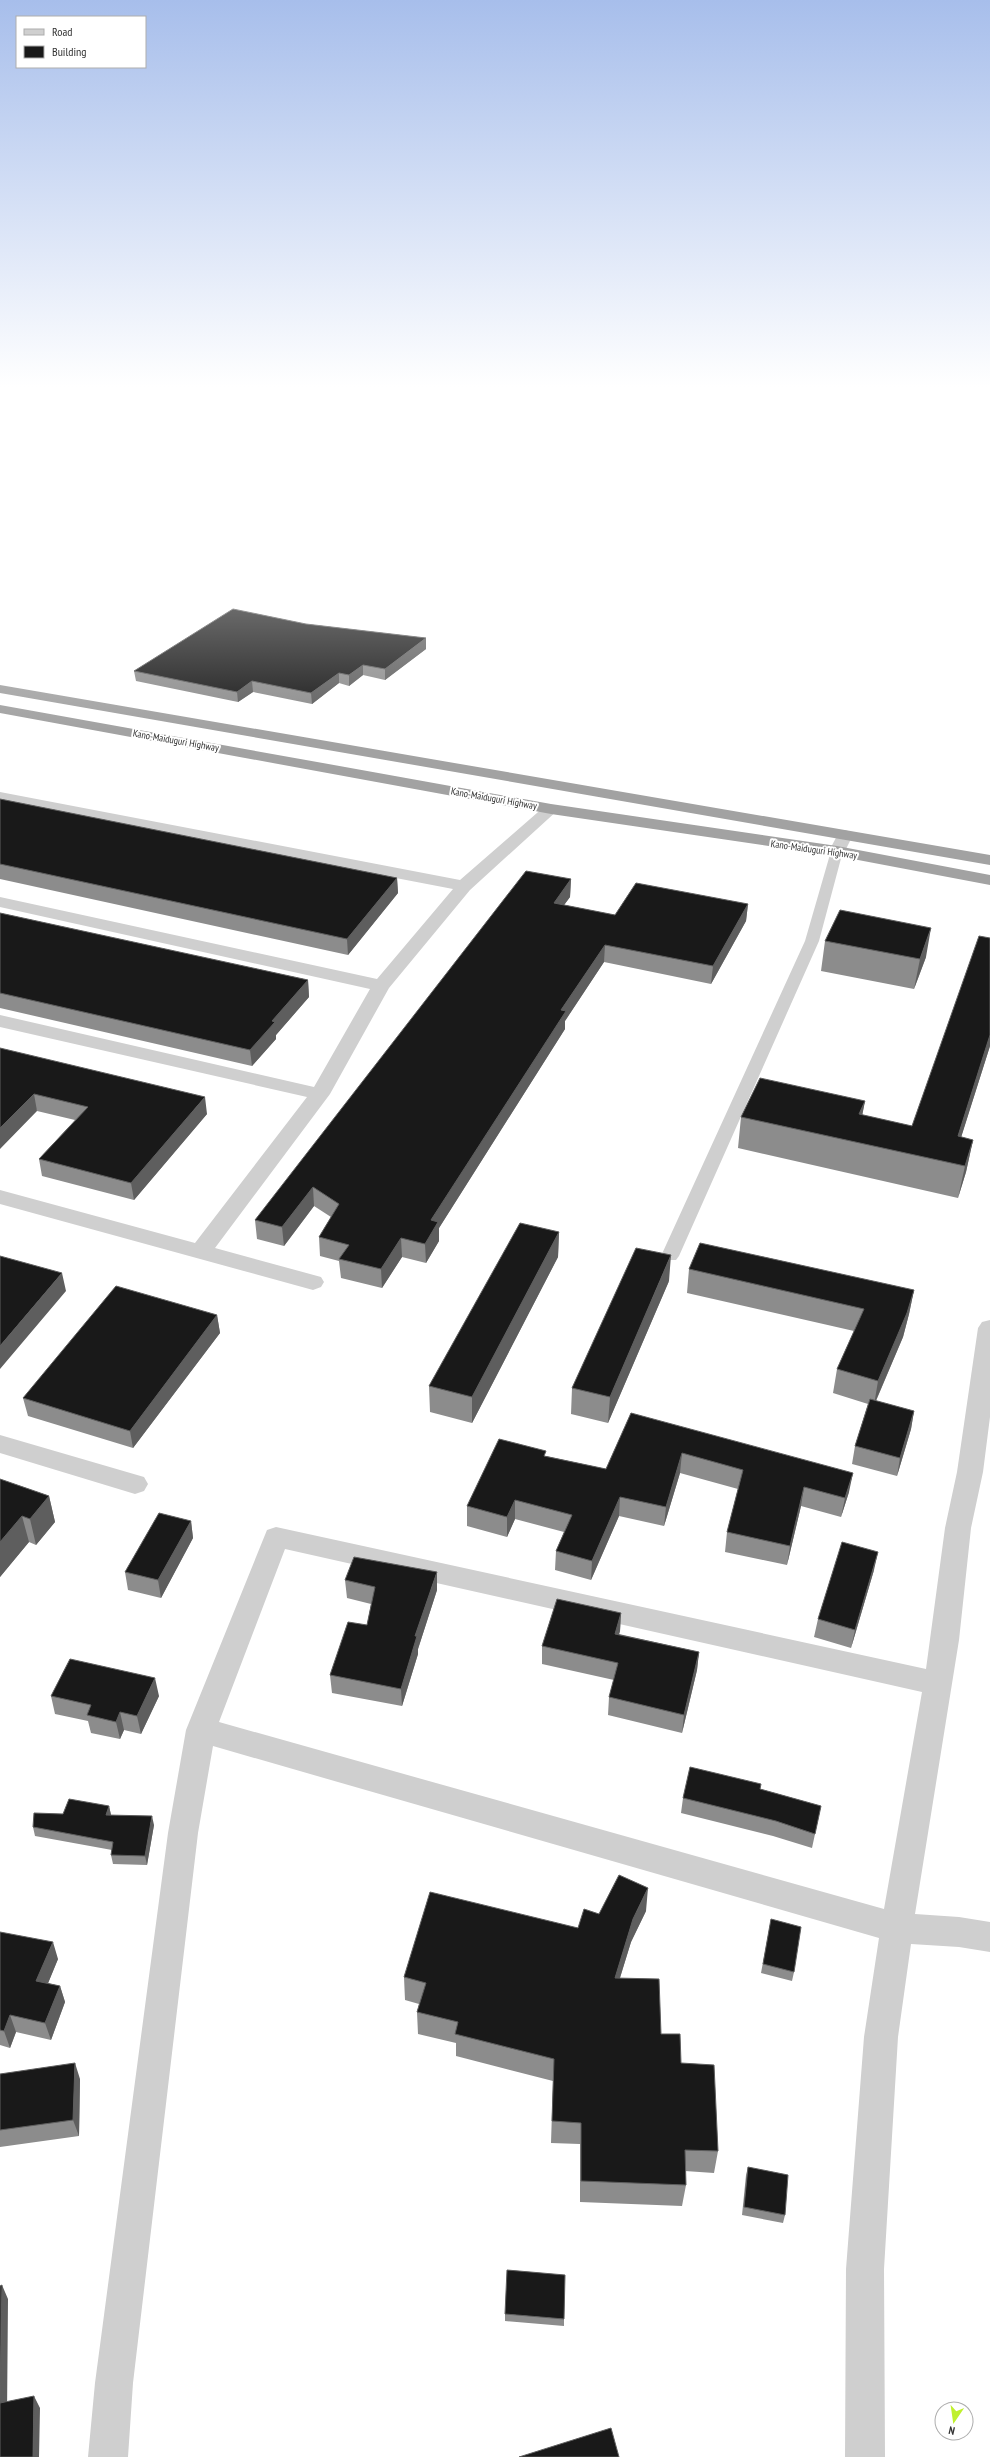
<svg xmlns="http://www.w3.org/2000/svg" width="990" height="2457" font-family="'PT Sans Narrow',sans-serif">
	<rect width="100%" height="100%" fill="#fff"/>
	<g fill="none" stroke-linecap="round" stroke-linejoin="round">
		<path fill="#cfcfcf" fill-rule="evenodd" d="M837 847 843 851 819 941 679 1256 676 1260H664L661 1256 805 941 831 851Z"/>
		<path fill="#cfcfcf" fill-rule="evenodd" d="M0 792 460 880 545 806H557L559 809 470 890 389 988 330 1094 215 1248 321 1277 324 1282 321 1287 313 1290 0 1204V1190L195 1243 307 1097 0 1027V1015L314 1087 370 989 0 907V897L377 979 453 889 0 802Z
			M845 830 851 832 853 835 843 855H831L829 851 839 832Z
			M990 1320V1417L983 1472 971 1528 959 1640 915 1914 959 1917 990 1922V1952L959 1947 911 1944 898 2037 884 2269 885 2457H845L846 2269 864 2037 879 1938 213 1746 198 1833 133 2383 128 2457H88L95 2383 168 1833 186 1730 267 1530 276 1527 926 1669 945 1528 957 1472 978 1328 982 1322ZM285 1549 922 1692 884 1909 219 1722Z
			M0 1435 144 1477 148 1484 144 1491 135 1494 0 1453Z"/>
		<path fill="#a2a2a2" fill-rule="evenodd" d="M0 685 990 855V865L0 693Z
			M0 705 551 804 837 846 990 875V885L837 856 551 814 0 713Z"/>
	</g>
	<path fill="#8c8c8c" d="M306 624 426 638V649L385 680 363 675 349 686 339 683 312 704 253 692 238 702 136 681 134 671Z
		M0 799 397 878 398 893 348 955 0 879Z
		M571 879 570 897 564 905 615 915 748 904 746 921 711 984 604 962 565 1021V1029L439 1228V1241L426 1263 402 1257 382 1288 341 1278 339 1261 320 1256 319 1237 331 1217 314 1206 284 1246 257 1239 255 1220Z
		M0 913 308 980 309 997 276 1035V1039L252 1066 0 1008Z
		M990 938V1046L961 1137 973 1140 966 1172 958 1198 738 1148 741 1117 865 1101 862 1115 912 1126Z
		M825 941 926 957 914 989 821 971Z
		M0 1048 207 1114 134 1200 42 1176 39 1159 75 1120 37 1111Z
		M559 1232 558 1257 472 1423 430 1412 429 1386Z
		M689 1269 914 1290 909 1314 903 1337 876 1401 914 1411 911 1429 897 1476 852 1464 855 1446 868 1404 833 1393 837 1369 854 1331 687 1293Z
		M669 1281 608 1423 571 1414 572 1388Z
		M217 1315 220 1333 133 1448 28 1416 23 1398Z
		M631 1413 849 1492 841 1517 801 1506 787 1565 725 1552 727 1532 738 1489 680 1473 664 1526 619 1516 591 1580 555 1570 556 1551 564 1532 515 1519 507 1537 467 1526V1506L546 1456 606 1469Z
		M0 1479 49 1496 55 1522 36 1545 29 1542 0 1577Z
		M191 1521 193 1538 161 1598 128 1590 125 1572Z
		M874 1570 851 1648 814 1637 818 1619Z
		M345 1580 437 1590 418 1649V1654L402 1706 332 1693 330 1675 367 1625 371 1604 347 1598Z
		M621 1613 620 1631 619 1634 699 1652 697 1670 682 1733 608 1715 609 1697 614 1680 542 1664V1646Z
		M51 1696H159L141 1734 124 1730 120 1739 91 1733 88 1721 55 1714Z
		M760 1789 821 1806 812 1848 773 1836 681 1813 683 1798Z
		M109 1806 111 1815 154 1825 147 1865 113 1864 111 1855 112 1850 35 1836 33 1827 63 1814Z
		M646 1911 631 1942 620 1978 661 2034 681 2063 718 2151 714 2173 685 2171 686 2185 682 2206 580 2202V2144L551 2143 553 2081 456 2056V2043L418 2034 417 2012 419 2004 405 2000 404 1977 578 1928 599 1914Z
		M771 1919 794 1972 792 1981 761 1973Z
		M0 1932 58 1959 48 1983 60 1986 65 2002 51 2040 16 2032 10 2048 0 2045Z
		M0 2074 80 2079 79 2136 0 2147Z
		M748 2167 785 2215 783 2223 742 2215 746 2175Z
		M505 2314 564 2319V2326L505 2321Z"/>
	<path fill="#5e5e5e" d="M426 638V649L385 680V669Z
		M363 665V675L349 686V675Z
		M339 673V683L312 704 311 693Z
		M252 681 253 692 238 702 237 692Z
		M397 878 398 893 348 955 347 939Z
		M571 879 570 897 553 920 554 903Z
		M748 904 746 921 711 984 713 966Z
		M931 928 926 957 914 989 920 959Z
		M605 945 604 962 565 1021V1029L439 1228V1241L426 1263 425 1244 431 1220 561 1010Z
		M308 980 309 997 276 1035V1039L252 1066 250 1050 272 1021Z
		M990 1035V1046L953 1163 958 1136Z
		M34 1094 37 1111 0 1149V1128Z
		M205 1097 207 1114 134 1200 131 1183Z
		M865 1101 859 1132V1114Z
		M973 1140 966 1172 958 1198 965 1166Z
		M313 1187 314 1206 284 1246 282 1227Z
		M559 1232 558 1257 472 1423V1397Z
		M401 1238 402 1257 382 1288 381 1269Z
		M671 1255 669 1281 608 1423 610 1397Z
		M62 1273 66 1291 0 1369V1346Z
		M914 1290 909 1314 903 1337 874 1405 878 1381Z
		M217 1315 220 1333 133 1448 130 1431Z
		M914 1411 911 1429 897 1476 900 1458Z
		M682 1453 680 1473 664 1526 666 1507Z
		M853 1473 849 1492 841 1517 845 1498Z
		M804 1487 801 1506 787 1565 790 1546Z
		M49 1496 55 1522 36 1545 30 1519Z
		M620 1497 619 1516 591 1580 592 1561Z
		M515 1500V1519L507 1537V1517Z
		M22 1516 29 1542 0 1577V1542Z
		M191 1521 193 1538 161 1598 158 1580Z
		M878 1552 874 1570 851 1648 855 1630Z
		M437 1572V1590L418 1649V1654L402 1706 401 1689 415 1636Z
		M621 1613 620 1631 614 1651 615 1634Z
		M699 1652 697 1670 682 1733 684 1715Z
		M155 1678 159 1696 141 1734 137 1716Z
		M120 1712 124 1730 120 1739 116 1722Z
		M109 1806 111 1815H106Z
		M152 1816 154 1825 147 1865 145 1856Z
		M648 1888 646 1911 631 1942 613 2000 615 1978 633 1919Z
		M53 1942 58 1959 42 1998 36 1981Z
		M60 1986 65 2002 51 2040 45 2023Z
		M10 2015 16 2032 10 2048 4 2031Z
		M75 2063 80 2079 79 2136 73 2120Z
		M2 2285 8 2299 7 2415 0 2403Z
		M34 2396 40 2408 39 2457H33Z"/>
	<path fill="#191919" stroke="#5e5e5e" d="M233 609 306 624 426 638 385 669 363 665 349 675 339 673 311 693 252 681 237 692 134 671Z
		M0 799 397 878 347 939 0 864Z
		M526 871 571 879 554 903 615 915 636 883 748 904 713 966 605 945 561 1010 566 1011 431 1220 438 1222 425 1244 401 1238 381 1269 339 1259 349 1245 319 1237 339 1204 313 1187 282 1227 255 1220Z
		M840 910 931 928 920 959 825 941Z
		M0 913 308 980 272 1021 275 1022 250 1050 0 993Z
		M979 936 990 938V1035L958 1136 973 1140 965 1166 741 1117 760 1078 865 1101 859 1114 912 1126Z
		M0 1048 205 1097 131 1183 39 1159 88 1107 34 1094 0 1128Z
		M520 1223 559 1232 472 1397 429 1386Z
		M700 1243 914 1290 907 1313 878 1381 837 1369 864 1309 689 1269Z
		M636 1248 671 1255 610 1397 572 1388Z
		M0 1256 62 1273 0 1346Z
		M116 1286 217 1315 130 1431 23 1398Z
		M870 1399 914 1411 900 1458 855 1446Z
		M631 1413 853 1473 845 1498 804 1487 790 1546 727 1532 743 1470 682 1453 666 1507 620 1497 592 1561 556 1551 572 1515 515 1500 507 1517 467 1506 499 1439 546 1451 544 1456 606 1469Z
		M0 1479 49 1496 30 1519 22 1516 0 1542Z
		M159 1513 191 1521 158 1580 125 1572Z
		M842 1542 878 1552 855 1630 818 1619Z
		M354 1557 437 1572 415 1636H417L401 1689 330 1675 348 1622 367 1625 375 1587 345 1580Z
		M557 1599 621 1613 615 1634 699 1652 684 1715 609 1697 618 1663 542 1646Z
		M70 1659 155 1678 137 1716 120 1712 116 1722 87 1715 91 1705 51 1696Z
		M690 1767 761 1784 760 1789 821 1806 815 1834 776 1821 683 1798Z
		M69 1799 109 1806 106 1815 152 1816 145 1856 111 1855 113 1842 33 1827 34 1813 63 1814Z
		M619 1875 648 1888 633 1919 615 1978 659 1979 661 2034H680L681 2063 714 2065 718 2151 685 2150 686 2185 581 2181V2123L552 2121 554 2059 455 2034 458 2022 417 2012 426 1983 404 1977 430 1892 578 1928 584 1909 599 1914Z
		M771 1919 801 1927 794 1972 763 1964Z
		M0 1932 53 1942 36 1981 60 1986 45 2023 10 2015 4 2031 0 2030Z
		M75 2063 73 2120 0 2130V2074Z
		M748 2167 788 2175 785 2215 744 2207Z
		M507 2270 565 2275 564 2319 505 2314Z
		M2 2285 0 2403 34 2396 33 2457H0V2286Z
		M611 2428 619 2457H519Z"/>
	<linearGradient id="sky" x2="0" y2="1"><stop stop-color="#a7beeb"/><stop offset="0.53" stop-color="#fff"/><stop offset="1" stop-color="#fff" stop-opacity="0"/></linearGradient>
	<rect width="990" height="730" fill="url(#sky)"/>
	<g text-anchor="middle" stroke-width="4" stroke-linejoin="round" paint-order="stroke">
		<g font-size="10" fill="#323232" stroke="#fff">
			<text transform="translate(176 740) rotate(10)" y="4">Kano-Maiduguri Highway</text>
			<text transform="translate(494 798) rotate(10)" y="4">Kano-Maiduguri Highway</text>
			<text transform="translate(814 849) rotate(8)" y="4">Kano-Maiduguri Highway</text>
		</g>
	</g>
	<rect x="16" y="16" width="130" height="52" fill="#ffffff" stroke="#adadad"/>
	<rect x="24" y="29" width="20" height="6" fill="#cfcfcf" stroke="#adadad"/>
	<text x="52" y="36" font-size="12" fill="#323232">Road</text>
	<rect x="24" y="46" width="20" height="12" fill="#191919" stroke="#adadad"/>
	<text x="52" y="56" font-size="12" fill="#323232">Building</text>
	<g transform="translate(954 2421) rotate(193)"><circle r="19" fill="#ffffff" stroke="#adadad"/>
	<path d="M0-3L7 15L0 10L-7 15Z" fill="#bff02d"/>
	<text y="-6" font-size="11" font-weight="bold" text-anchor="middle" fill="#323232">N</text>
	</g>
</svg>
